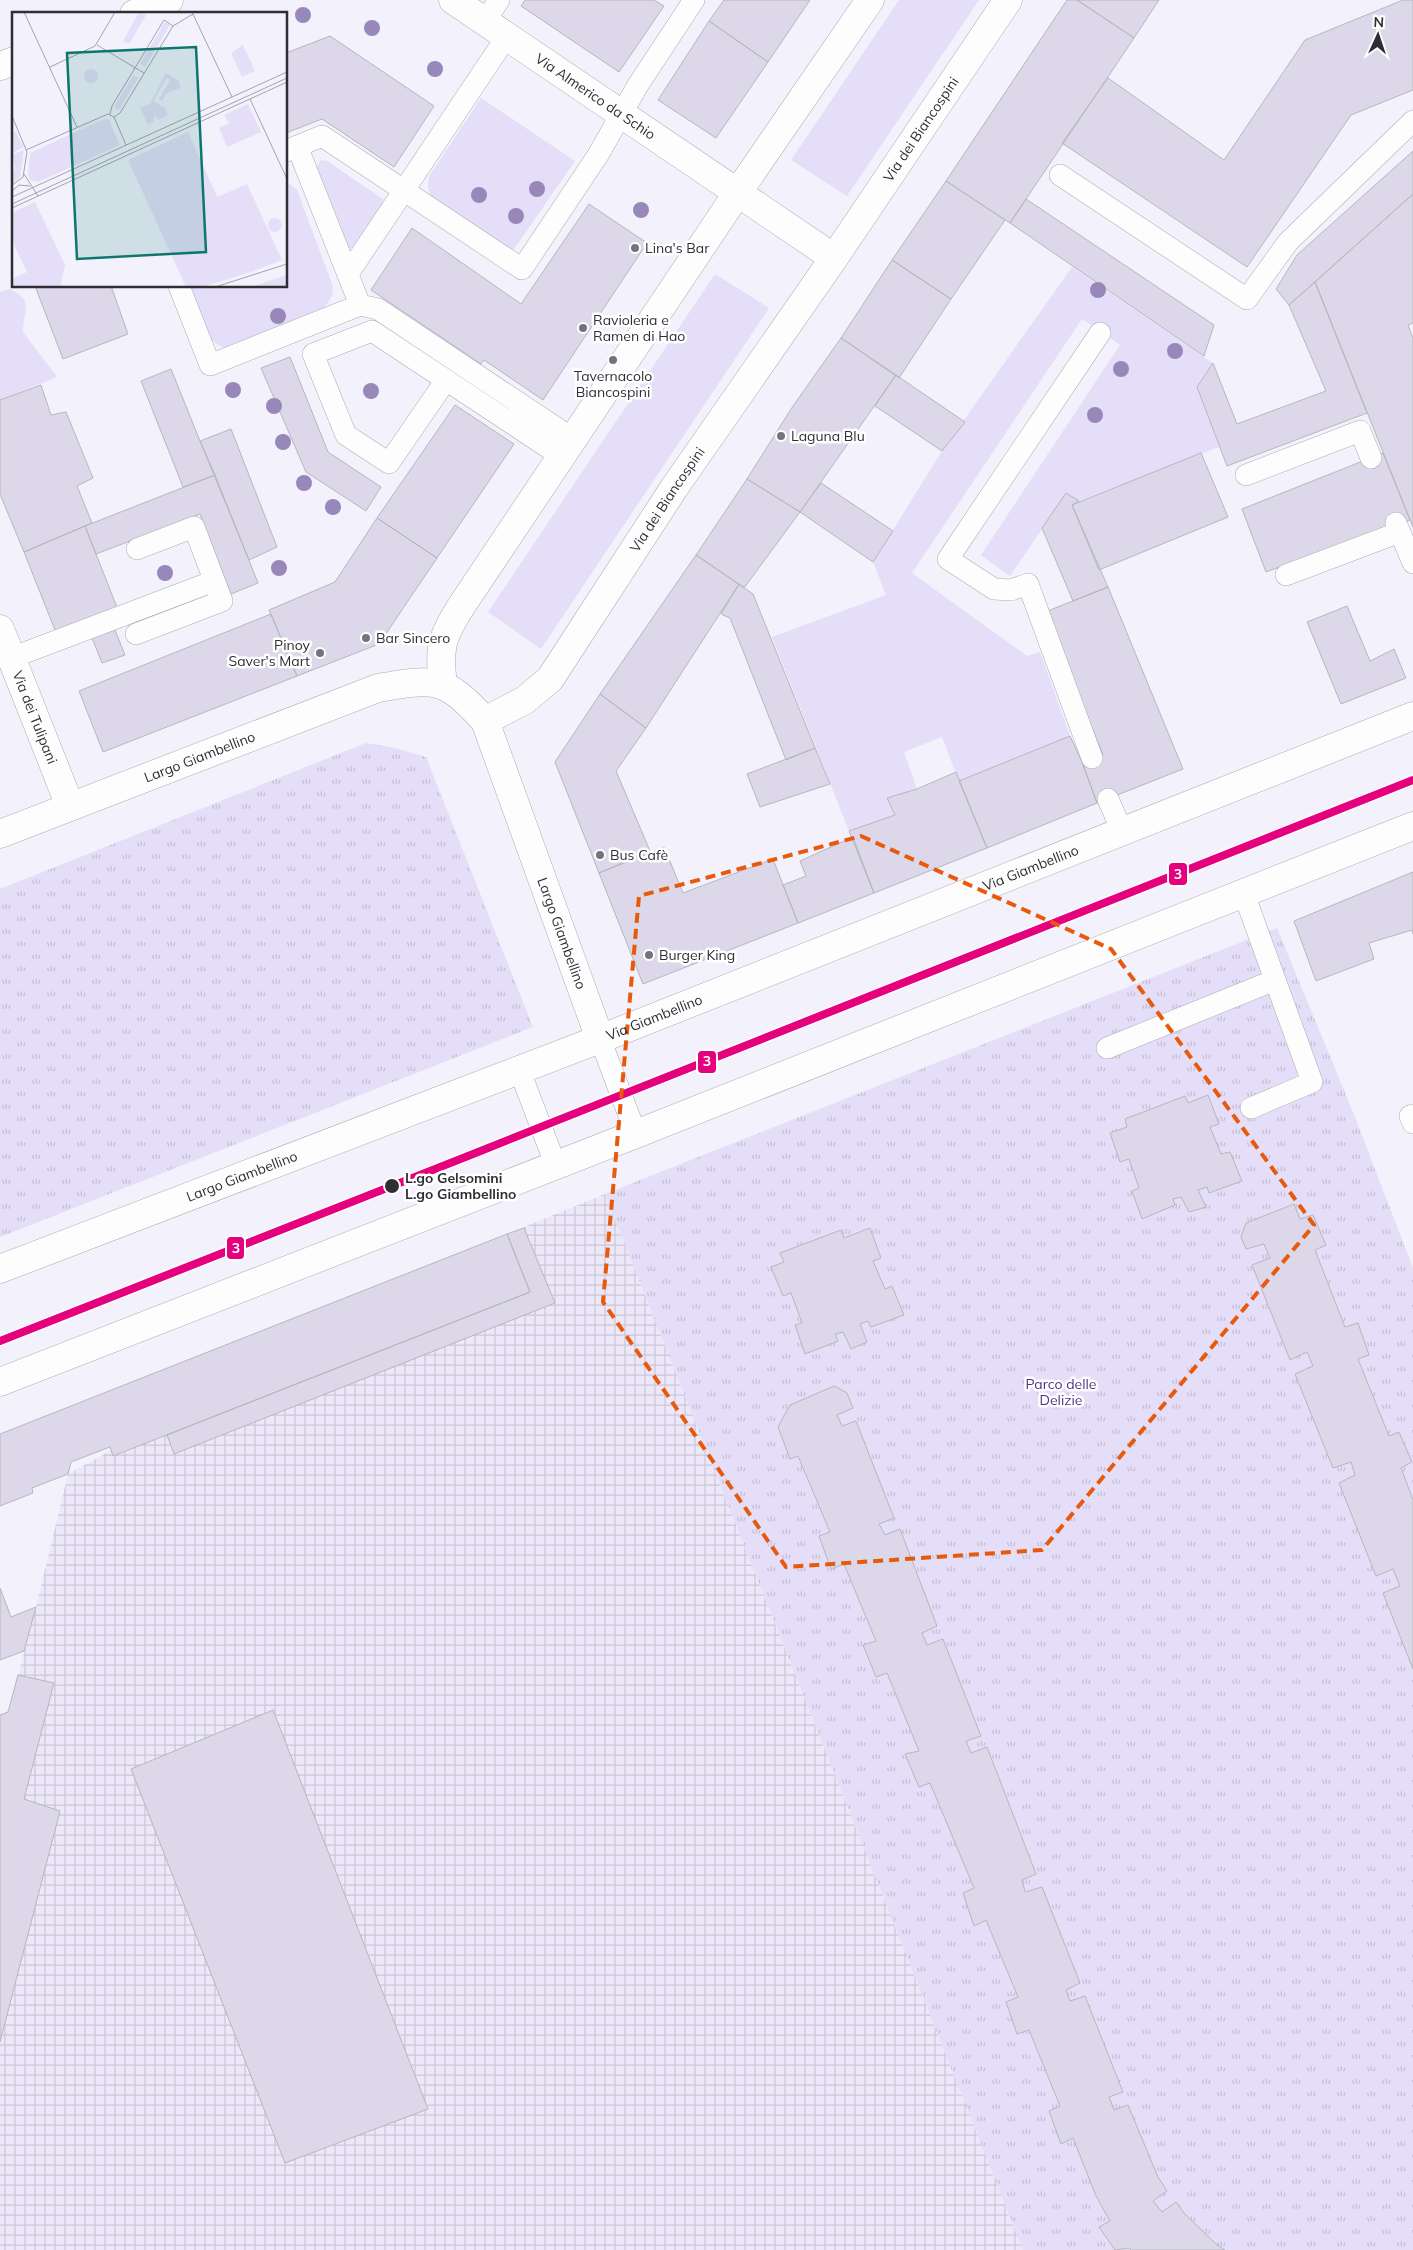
<svg xmlns="http://www.w3.org/2000/svg" width="1413" height="2250" font-family="Mulish,sans-serif">
	<defs>
		<pattern id="industrial-grid" width="8" height="8" patternUnits="userSpaceOnUse" patternTransform="scale(1.25)"><rect width="8" height="8" fill="#ece8fa"/><path d="M0 4h8M4 0v8" fill="none" stroke="#cbc7d7"/></pattern>
		<pattern id="park-tufts" width="24" height="20" patternUnits="userSpaceOnUse" patternTransform="scale(1.25)"><rect width="24" height="20" fill="#e4def8"/><path d="M3 7l-1-3M5 7V3M7 7l1-3M15 17l-1-3M17 17v-4M19 17l1-3" fill="none" stroke="#c4bfd5"/></pattern>
	</defs>
	<rect width="100%" height="100%" fill="#f3f1fb"/>
	<path fill="url(#industrial-grid)" d="M605 1194 1023 2250H0V1744L36 1607 68 1474 507 1234Z"/>
	<path fill="#e4def8" d="M899 0H979L847 196 791 160Z
		M481 98 575 161 512 252 431 200 428 186 429 176Z
		M321 160 327 161 383 199V203L352 248 347 249 316 168Z
		M286 181 297 190 333 286 332 296 321 313 225 348C200 339 195 309 186 286H286Z
		M1072 267 1213 363 1197 387 1219 447 1079 501 1066 494 1010 576 981 555 1120 345 1082 319 912 573 1027 656 1040 652 1070 736 959 781 942 737 904 752 917 789 888 798 895 815 849 831 772 637 886 595 873 562 942 451Z
		M715 274 769 308 541 649 488 612Z
		M9 289C36 299 22 314 23 332L57 377 0 400V292Z"/>
	<path fill="url(#park-tufts)" d="M366 743 395 748 426 757 533 1027 0 1237V889Z
		M1277 928 1353 1112 1413 1268V2250H1023L605 1194Z"/>
	<path fill="#dcd8e9" stroke="#b7b6bd" d="M525 0H654L664 6 619 72 521 6Z
		M724 0H810L768 62 709 21Z
		M1067 0H1077L1134 38 1010 223 946 181Z
		M1077 0H1159L1134 38Z
		M1403 0H1413V90L1351 115 1247 267 1062 143 1108 78 1224 160 1305 40Z
		M709 21 768 62 716 138 658 100Z
		M330 36 434 106 394 167 322 119 286 133V53Z
		M1413 151V194L1289 305 1276 289 1297 255Z
		M946 181 1005 220 951 299 892 260Z
		M1413 194V323L1408 325 1413 338V527L1315 282Z
		M1026 199 1214 325 1204 356 1010 223Z
		M589 204 647 243 543 400 484 360 481 364 371 290 412 228 521 304Z
		M892 260 951 299 899 378 841 338Z
		M1315 282 1367 413 1227 466 1197 387 1213 363 1237 424 1326 391 1289 305Z
		M35 286H111L128 334 63 359Z
		M841 338 896 375 800 512 747 479 791 409Z
		M290 357 328 452 381 487 366 511 306 472 261 368Z
		M171 369 200 441 215 475 183 487 141 381Z
		M896 375 965 422 942 451 875 406Z
		M41 385 51 415 66 412 93 478 77 486 92 523 24 552 0 494V400Z
		M455 405 514 444 437 558 377 518Z
		M231 429 277 547 249 560 200 441Z
		M1201 453 1228 517 1099 570 1072 505Z
		M1383 453 1410 520 1396 523 1266 572 1242 509Z
		M215 475 258 583 231 594 200 514 96 554 85 526Z
		M747 479 800 512 744 588 696 555Z
		M821 483 893 531 873 562 800 512Z
		M1066 493 1079 501 1072 505 1108 587 1073 601 1042 528Z
		M377 518 437 558 379 644 297 676 269 610 335 582Z
		M85 526 118 610 57 635 24 552Z
		M696 555 739 584 646 728 600 694Z
		M739 584 753 594 815 748 786 760 730 618 721 614Z
		M1108 587 1183 769 1097 803 1082 762 1103 755 1045 612Z
		M1347 606 1370 661 1394 649 1406 678 1341 704 1307 622Z
		M271 614 297 676 103 752 79 691Z
		M115 630 125 655 102 663 92 638Z
		M600 694 646 728 616 771 650 851 599 873 555 762Z
		M1070 736 1082 762 1097 803 987 848 959 781Z
		M815 748 830 784 760 807 747 774Z
		M956 772 987 848 874 893 849 831 895 815 887 798 917 789Z
		M853 837 874 893 798 923 783 885 806 876 800 861Z
		M664 847 683 893 773 859 798 923 643 984 599 873Z
		M1413 872V934L1412 930 1369 943 1374 959 1316 981 1294 921Z
		M1208 1095 1219 1124 1210 1127 1221 1154 1230 1152 1242 1181 1209 1193 1207 1187 1198 1190 1206 1207 1189 1212 1181 1197 1173 1199 1175 1205 1142 1219 1132 1191 1139 1188 1129 1159 1120 1162 1110 1133 1127 1127 1125 1119 1185 1096 1188 1103Z
		M1294 1204 1300 1219 1313 1215 1326 1245 1315 1250 1345 1327 1358 1323 1369 1355 1358 1359 1389 1436 1399 1432 1412 1462 1401 1468 1413 1500V1669L1383 1593 1400 1586 1393 1569 1376 1576 1339 1483 1355 1475 1351 1462 1333 1468 1295 1374 1313 1366 1307 1352 1290 1360 1252 1265 1270 1258 1264 1244 1246 1249 1241 1237 1246 1223Z
		M524 1228 555 1303 174 1454 167 1435 530 1292 507 1234Z
		M870 1228 881 1258 873 1261 885 1289 892 1286 904 1315 871 1327 868 1321 860 1324 867 1342 851 1349 843 1332 835 1334 838 1341 805 1354 795 1325 802 1323 791 1293 783 1296 771 1267 784 1262 780 1253 841 1230 844 1238Z
		M507 1234 530 1292 113 1456 110 1447 71 1462 68 1474 32 1488 33 1493 0 1506V1434Z
		M834 1386 847 1393 853 1408 837 1415 842 1426 856 1421 894 1518 879 1524 885 1535 900 1529 937 1626 922 1633 927 1645 943 1639 981 1736 966 1741 971 1753 987 1747 1036 1874 1022 1880 1025 1892 1042 1887 1080 1983 1066 1990 1070 2001 1085 1996 1123 2092 1109 2097 1114 2110 1128 2105 1158 2177 1167 2191 1153 2201 1162 2212 1176 2202 1184 2213 1216 2244 1225 2250H1131L1129 2248 1115 2250 1099 2227 1110 2221 1096 2196 1073 2138 1061 2144 1049 2111 1060 2106 1029 2030 1017 2034 1006 2002 1018 1997 986 1920 974 1926 963 1893 974 1888 930 1783 919 1787 905 1754 919 1751 887 1673 876 1677 863 1645 876 1641 844 1564 831 1569 819 1536 830 1532 798 1456 790 1459 778 1427 790 1405Z
		M0 1588 11 1617 36 1607 24 1651 0 1660Z
		M18 1675 54 1683 24 1799 60 1811 0 2042V1715L8 1712Z
		M273 1710 428 2109 285 2163 131 1769Z"/>
	<g fill="none" stroke-linecap="round" stroke-linejoin="round">
		<defs>
			<path id="service" d="M485 21 499 0
				M286 151 322 136 522 269 598 155 638 85 694 0
				M1060 175 1247 299 1288 242 1413 121
				M348 274 507 36
				M179 286 210 365 360 305 297 146
				M360 305 378 309 573 439
				M446 380 389 463 346 435 313 354 372 331 561 456
				M1246 475 1360 431 1371 458
				M1396 523 1413 563
				M1286 575 1400 532
				M136 634 222 601 194 527 137 549
				M11 658 214 581
				M1092 758 1028 584 1011 590 994 589 948 559 1100 333
				M1108 799 1122 831
				M1244 894 1312 1082 1251 1108
				M600 1039 636 1134
				M1107 1048 1275 980
				M519 1069 556 1166
				M1413 1115 1410 1116 1413 1123"/>
			<g id="minor">
				<path id="s1" d="M453 0 834 258"/>
				<path d="M134 14 169 0"/>
				<path d="M0 66 14 61"/>
				<path id="s2" d="M0 629 70 806"/>
				<path d="M443 684C438 648 442 636 462 605L738 192 870 0"/>
				<path id="s3" d="M485 721 525 700 550 679 674 488 834 258 1008 0"/>
				<path id="s4" d="M0 834 378 688C436 678 445 677 485 721L600 1039"/>
			</g>
			<g id="tertiary">
				<path id="s5" d="M0 1269 600 1039 1413 716"/>
				<path d="M0 1382 636 1134 1413 826"/>
			</g>
		</defs>
		<use href="#service" stroke="#adabb2" stroke-width="22"/>
		<use href="#minor" stroke="#adabb2" stroke-width="29"/>
		<use href="#tertiary" stroke="#adabb2" stroke-width="29"/>
		<use href="#service" stroke="#fdfdfe" stroke-width="21"/>
		<use href="#minor" stroke="#fdfdfe" stroke-width="28"/>
		<use href="#tertiary" stroke="#fdfdfe" stroke-width="28"/>
		<defs>
			<path id="tram-1" d="M0 1341C471 1154 943 970 1413 780"/>
		</defs>
		<use href="#tram-1" stroke="#fff" stroke-width="11"/>
		<use href="#tram-1" stroke="#e5007d" stroke-width="8"/>
	</g>
	<g fill="#9888b9">
		<circle cx="303" cy="15" r="8"/>
		<circle cx="372" cy="28" r="8"/>
		<circle cx="435" cy="69" r="8"/>
		<circle cx="537" cy="189" r="8"/>
		<circle cx="479" cy="195" r="8"/>
		<circle cx="641" cy="210" r="8"/>
		<circle cx="516" cy="216" r="8"/>
		<circle cx="1098" cy="290" r="8"/>
		<circle cx="278" cy="316" r="8"/>
		<circle cx="1175" cy="351" r="8"/>
		<circle cx="1121" cy="369" r="8"/>
		<circle cx="233" cy="390" r="8"/>
		<circle cx="371" cy="391" r="8"/>
		<circle cx="274" cy="406" r="8"/>
		<circle cx="1095" cy="415" r="8"/>
		<circle cx="283" cy="442" r="8"/>
		<circle cx="304" cy="483" r="8"/>
		<circle cx="333" cy="507" r="8"/>
		<circle cx="279" cy="568" r="8"/>
		<circle cx="165" cy="573" r="8"/>
	</g>
	<path fill="none" stroke="#e8590c" stroke-width="4" stroke-dasharray="10 6" stroke-linejoin="round" d="M861 836 1111 949 1314 1225 1042 1550 786 1567 603 1302 639 896Z"/>
	<g fill="#74727a" stroke="#fff" stroke-width="2">
		<circle cx="635" cy="248" r="5"/>
		<circle cx="583" cy="328" r="5"/>
		<circle cx="613" cy="360" r="5"/>
		<circle cx="781" cy="436" r="5"/>
		<circle cx="366" cy="638" r="5"/>
		<circle cx="320" cy="653" r="5"/>
		<circle cx="600" cy="855" r="5"/>
		<circle cx="649" cy="955" r="5"/>
	</g>
	<circle fill="#302e35" stroke="#fff" stroke-width="2" cx="392" cy="1186" r="8"/>
	<g text-anchor="middle" stroke-width="5" stroke-linejoin="round" paint-order="stroke">
		<g font-size="14" fill="#302e35" stroke="#fff">
			<text dy="5" stroke="none"><textPath href="#s1" startOffset="172">Via Almerico da Schio</textPath></text>
			<text dy="5" stroke="none"><textPath href="#s3" startOffset="741">Via dei Biancospini</textPath></text>
			<text dy="5" stroke="none"><textPath href="#s3" startOffset="292">Via dei Biancospini</textPath></text>
			<text dy="5" stroke="none"><textPath href="#s2" startOffset="95">Via dei Tulipani</textPath></text>
			<text dy="5" stroke="none"><textPath href="#s4" startOffset="214">Largo Giambellino</textPath></text>
			<text dy="5" stroke="none"><textPath href="#s5" startOffset="1106">Via Giambellino</textPath></text>
			<text dy="5" stroke="none"><textPath href="#s4" startOffset="752">Largo Giambellino</textPath></text>
			<text dy="5" stroke="none"><textPath href="#s5" startOffset="701">Via Giambellino</textPath></text>
			<text dy="5" stroke="none"><textPath href="#s5" startOffset="259">Largo Giambellino</textPath></text>
		</g>
		<g font-size="14" fill="#302e35" stroke="#fff" text-anchor="start">
			<text x="645" y="253">Lina's Bar</text>
			<text x="593" y="325">Ravioleria e<tspan x="593" dy="16">Ramen di Hao</tspan></text>
			<text x="613" y="381" text-anchor="middle">Tavernacolo<tspan x="613" dy="16">Biancospini</tspan></text>
			<text x="791" y="441">Laguna Blu</text>
			<text x="376" y="643">Bar Sincero</text>
			<text x="310" y="650" text-anchor="end">Pinoy<tspan x="310" dy="16">Saver's Mart</tspan></text>
			<text x="610" y="860">Bus Cafè</text>
			<text x="659" y="960">Burger King</text>
		</g>
		<g font-size="14" font-weight="bold" fill="#302e35" stroke="#fff" text-anchor="start">
			<text x="405" y="1183">L.go Gelsomini<tspan x="405" dy="16">L.go Giambellino</tspan></text>
		</g>
		<g font-size="14" fill="#4e3383" stroke="#fff">
			<text x="1061" y="1389">Parco delle<tspan x="1061" dy="16">Delizie</tspan></text>
		</g>
	</g>
	<g transform="translate(12 12)">
		<rect width="275" height="275" fill="#f3f1fb"/>
		<path d="M127 0 134 3 117 32 111 29ZM153 10 158 13 133 55 128 52ZM231 33 243 59 230 65 219 41ZM72 64a7 7 0 1 1 14 0a7 7 0 1 1-14 0ZM154 61 167 69 168 76 154 82 150 89 147 87 158 68 155 66 141 89 153 96 156 103 146 108 144 104 141 106 142 109 136 113 128 96 138 92ZM121 63 126 66 107 98 102 95ZM4 120 11 135 0 141V121ZM12 138 8 165 0 171V158L3 157 0 143ZM235 172 270 248 239 260 205 185ZM256 213a7 7 0 1 1 14 0a7 7 0 1 1-14 0ZM275 263V275H239Z" fill="#e4def8"/>
		<path d="M236 92 249 120 215 135 207 116 217 111 212 103ZM92 107 97 108 108 133 26 170 18 168 16 163 18 141ZM176 120 239 260 190 275H174L116 148ZM23 190 53 253 48 275H0V267L15 260 0 228V201Z" fill="#e4def8"/>
		<path fill="none" stroke="#a5a3ac" stroke-width="1" d="M12 0 65 115M180 0 220 85M85 33 132 61M38 55 83 34 103 0M238 87 275 167M98 102 100 94 152 8 161 14M0 104 15 140 11 165 0 173M102 105 108 101 161 14 181 2M14 138 96 102 102 105 114 133M12 162 26 184M0 179 7 173 18 174M0 185 275 60M0 192 275 66M0 196 275 70M203 275 275 252"/>
		<path fill="#0f766e" fill-opacity="0.15" stroke="#0f766e" stroke-width="2.5" d="M184 35 194 240 65 247 55 41Z"/>
		<rect width="275" height="275" fill="none" stroke="#302e35" stroke-width="2.5"/>
	</g>
	<g stroke="#fff" stroke-width="2">
		<rect x="1168" y="862" width="20" height="24" rx="5" fill="#e5007d"/>
		<rect x="697" y="1050" width="20" height="24" rx="5" fill="#e5007d"/>
		<rect x="226" y="1236" width="19" height="24" rx="5" fill="#e5007d"/>
	</g>
	<g font-size="14" text-anchor="middle" font-weight="bold" fill="#fff">
		<text x="1178" y="879">3</text>
		<text x="707" y="1066">3</text>
		<text x="236" y="1253">3</text>
	</g>
	<g transform="translate(1378 35) rotate(3)" stroke="#ffffff" stroke-width="4" paint-order="stroke">
	<path d="M0-4L9 19L0 12L-9 19Z" fill="#302e35"/>
	<text y="-8" font-size="14" font-weight="bold" text-anchor="middle" fill="#302e35">N</text>
	</g>
</svg>
